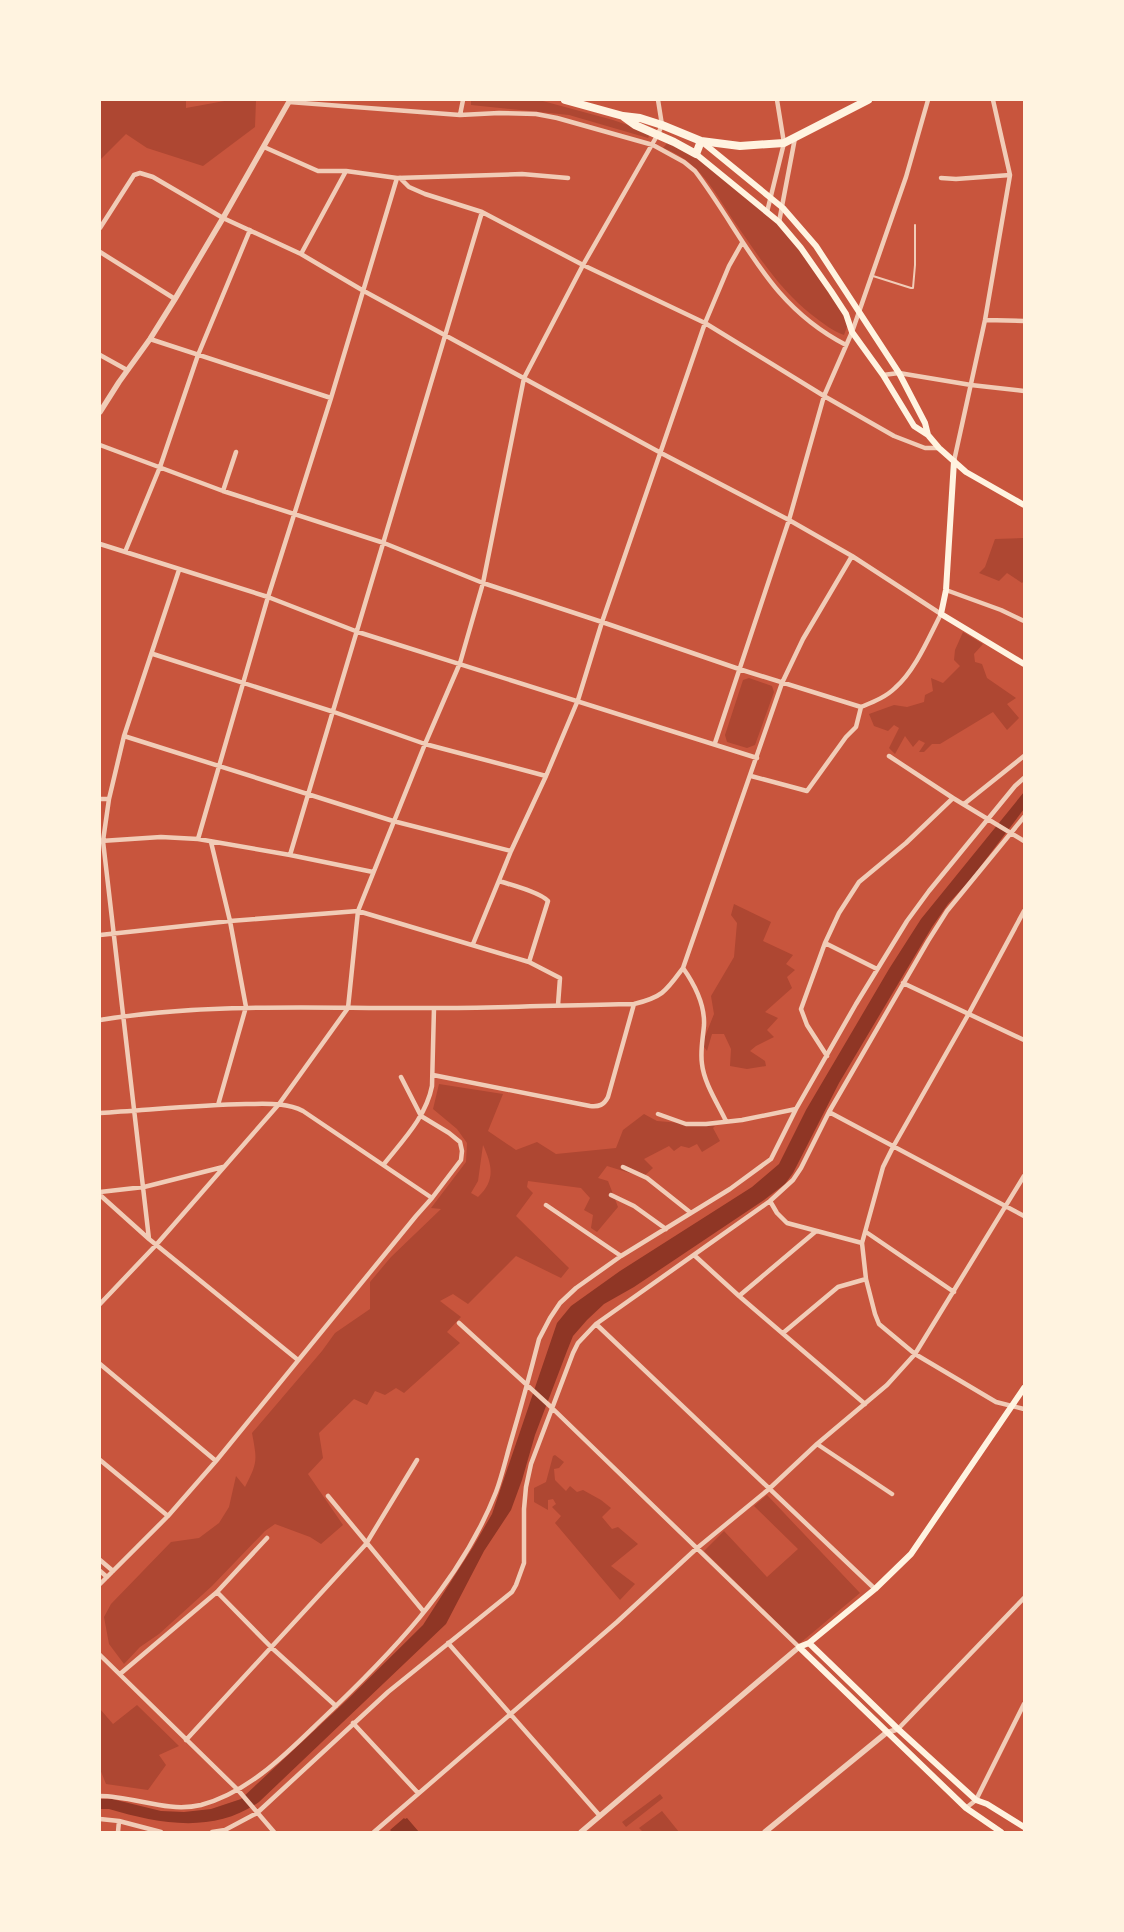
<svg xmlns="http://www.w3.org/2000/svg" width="1124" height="1932" font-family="'Source Sans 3',sans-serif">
	<rect width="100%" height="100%" fill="#c8553d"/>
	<path fill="#ae4732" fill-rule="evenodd" d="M100 100H186V108L230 100H256L255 127 203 166 147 148 126 134 100 160Z
		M471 100H539L613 120 651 133 648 138 569 115 471 105Z
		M668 142 692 155 770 215 799 248 830 290 848 324 844 335C832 331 823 323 812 315 780 290 759 257 736 224 714 192 701 162 663 148Z
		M1024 538V581L1022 583 1007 573 999 581 979 573 985 567 995 539Z
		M963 632 983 644 974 654 975 662 982 664 987 678 1016 698 1007 704 1019 718 1007 730 993 712 940 744H932L924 752H919L925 743 919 740 913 747 905 736 895 754 889 748 899 728 894 725 888 731 874 726 869 714 894 705 907 707 924 702 925 695 933 691 931 678 943 683 960 666 954 660 955 650Z
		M749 678 772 686 774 692 755 745 747 748 727 742 725 735 743 680Z
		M734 904 771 922 763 941 793 955 786 964 795 970 787 977 792 988 765 1012 778 1018 767 1030 774 1037 756 1046 750 1051 765 1061 766 1066 747 1069 730 1066 731 1049 724 1034H712L707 1051 702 1044 714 1014 711 996 734 957 737 923 731 915Z
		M439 1084 503 1094 488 1131 516 1150 537 1142 556 1154 616 1148 623 1130 644 1114 657 1121 715 1126 713 1128 720 1141 702 1152 697 1144 689 1148 681 1146 674 1151 669 1146 644 1159 653 1168 643 1177 607 1166 598 1178 608 1181 618 1207 597 1232 591 1228 593 1215 584 1210 590 1198 581 1188 528 1181 527 1187 533 1193 516 1216 569 1268 561 1278 516 1256 468 1304 453 1294 440 1301 461 1317 447 1332 460 1343 404 1393 396 1388 385 1395 375 1391 367 1405 354 1399 319 1433 323 1458 308 1474 343 1525 321 1544 310 1537 275 1524 265 1531 212 1586 159 1634 140 1647 124 1664 109 1644 104 1617 111 1604 171 1542 199 1538 219 1523 229 1507 236 1476 245 1487C258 1462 257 1460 252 1433L322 1351 335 1333 370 1309V1282L391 1257 441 1209 431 1208 466 1162 467 1143 457 1129 433 1109ZM483 1145C492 1165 496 1180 478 1197L471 1193 478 1181Z
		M555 1455 564 1462 559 1468 554 1469 555 1480 566 1491 570 1486 577 1492 583 1490 601 1500 611 1508 602 1517 612 1529 618 1527 638 1544 611 1566 635 1584 620 1600 555 1523 561 1516 552 1507 556 1504 553 1499 548 1500V1510L534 1502V1488L546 1482 553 1456Z
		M767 1495 860 1593 799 1644 704 1551 724 1531 767 1577 798 1549 754 1506Z
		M137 1705 179 1746 159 1755 166 1765 148 1790 106 1784 100 1769V1709L113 1724Z
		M660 1794 663 1798 626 1827 622 1822Z
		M662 1811 679 1832H643L639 1828Z"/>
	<path fill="#8f3625" d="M1024 792V809L971 879 948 904 932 927 839 1083 793 1173 785 1184 764 1200 634 1287 604 1304 587 1320 573 1336 567 1351 535 1435 522 1480 511 1510 484 1551 446 1624 259 1802C214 1834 159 1824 109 1809H100V1799H112L161 1811 184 1812 211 1809 241 1799 347 1700 423 1625 473 1547 492 1514 557 1323 571 1306 620 1271 752 1187 779 1164 806 1110 889 969 921 919Z
		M404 1818 405 1819 407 1818 419 1832H392L390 1830Z"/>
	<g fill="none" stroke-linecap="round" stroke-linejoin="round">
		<path stroke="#f1ccb7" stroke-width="2" d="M873 276 911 288H913L915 265V225"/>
		<path stroke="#f1ccb7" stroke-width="4.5" d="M289 102 460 115 499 113 536 114 557 118 653 145 684 162 695 171C745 237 768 305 846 345
			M460 115 463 100
			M264 147 318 171H346L397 178 522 174 568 178
			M400 178 409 187 425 194 482 212 583 265 705 323 824 396 894 436 925 448H939
			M941 178 956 179 1010 175
			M767 212 784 143 777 100
			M779 222 795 138
			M100 228 134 175 140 173 153 177 223 218 301 254 362 290 661 453 789 520 852 556 941 614C929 637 915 671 895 688 886 697 873 702 861 707
			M100 252 175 299
			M301 254 346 171
			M985 320 1024 321
			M150 339 331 398
			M100 355 127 370
			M883 375 899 373 971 385 1024 391
			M100 445 223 491 384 543 483 583 602 622 739 669 861 707
			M954 461 985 320 1010 175 993 100
			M223 491 236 452
			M100 544 268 597 358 632 757 758
			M125 552 160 467 198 355 250 230
			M946 590 1001 610 1024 621
			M153 654 334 712 425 744 546 776
			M124 736 393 821 511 851
			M715 743 789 520 824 396 852 332 906 177 928 100
			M889 756 953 798
			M751 776 807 791 846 737 856 727 861 707
			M100 799H109
			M964 804 1024 756
			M198 839 268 597 331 398 397 178
			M101 841 161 837 198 839 290 855 373 872
			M211 842 230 921 246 1007 218 1105
			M290 855 482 212
			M499 881C511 885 540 892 548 901L529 962
			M1024 911 968 1015 893 1147 883 1167 862 1243 866 1279 875 1314 879 1324 915 1354 996 1402 1024 1409
			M100 935 230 921 358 911 529 962 560 978 558 1005
			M825 943 877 969
			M473 944 511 851 546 776 578 700 602 622 705 323 729 266 742 243
			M683 968C695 985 705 1004 704 1025 703 1038 700 1051 702 1064 704 1083 718 1104 726 1121
			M903 983 1024 1040
			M100 1020C210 1002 322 1009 433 1008 500 1008 567 1005 634 1004 663 997 666 991 683 968L782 683 803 639 852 556
			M827 1056 807 1025 801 1009 825 943 839 913 859 882 906 843 953 798 1024 841
			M433 1075 590 1106C599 1107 604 1105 608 1097L634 1004
			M829 1112 1024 1216
			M100 1113C149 1110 198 1105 246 1104 265 1104 286 1102 303 1111L432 1198
			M658 1114 686 1124H706L742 1120 796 1109
			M384 1164C403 1140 426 1117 432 1086L434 1008
			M623 1167 647 1178 691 1213
			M100 1192 144 1187 223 1167
			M100 1195 149 1239 298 1360
			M611 1195 634 1206 666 1229
			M770 1201 777 1213 787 1223 862 1243
			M546 1205 621 1256
			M866 1232 954 1292
			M149 1239 103 841 109 799 124 736 179 570
			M694 1255 739 1296 865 1404
			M739 1296 815 1232
			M100 1304 156 1245 279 1104 348 1008 358 911 425 744 460 663 483 583 524 378 583 265 658 134 662 125 658 100
			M459 1323 551 1407 799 1647
			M596 1324 875 1589
			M783 1333 838 1287 866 1279
			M100 1364 216 1461
			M817 1444 892 1494
			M100 1460 168 1516
			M328 1496 424 1612
			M100 1560 113 1571
			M100 1571 107 1577
			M100 1584 168 1516 216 1461 416 1216 432 1198 461 1160 462 1151 460 1142 449 1133 421 1116 401 1077
			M217 1592 272 1648 336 1706
			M448 1643 600 1816
			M100 1655 238 1790 274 1832
			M120 1674 217 1592 267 1538
			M353 1723 418 1793
			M898 1729 1024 1598
			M186 1740 366 1544 417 1460
			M100 1796C134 1796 166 1813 201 1805 247 1793 284 1756 317 1724 388 1657 460 1584 496 1492 502 1476 506 1458 511 1441 521 1407 530 1374 539 1339L550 1318 560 1303 576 1288 621 1256 730 1189 771 1159 796 1109 856 1004 907 921 929 891 1015 786 1024 778
			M966 1808 976 1800 1024 1704
			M100 1819 119 1821 161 1832
			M118 1832 119 1821
			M212 1832 225 1830 257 1813 388 1692 512 1592 516 1585 524 1563V1509L526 1487 531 1464 573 1353 578 1343 596 1324 770 1201 793 1180 801 1168 829 1112 928 941 947 911 1024 817
			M374 1832 617 1622 696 1549 769 1489 817 1444 887 1385 915 1354 1024 1176"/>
		<path stroke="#f1ccb7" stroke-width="5.5" d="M100 412 119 382 150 339 175 299 223 218 290 100
			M581 1832 799 1647
			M765 1832 886 1733 898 1729"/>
		<path stroke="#fff3e0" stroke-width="6" d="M701 141 783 208 816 246 899 373 925 423 928 435
			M696 154 779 222 801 248 831 291 846 314 852 332 883 375 914 426 928 435 939 448 966 472 1024 505
			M954 461 946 590 941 614 1024 664
			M809 1643 898 1729 976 1800 987 1804 1024 1827
			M1001 1832 966 1808 799 1647 809 1643 875 1589 911 1554 1024 1388"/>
		<path stroke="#fff3e0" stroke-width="8" d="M565 100 623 116 640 118 662 125 701 141 740 146 784 143 868 100
			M624 117 635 125 674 142 696 154 701 141"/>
	</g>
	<rect width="1124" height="1932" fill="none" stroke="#fff3e0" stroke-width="202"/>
</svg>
